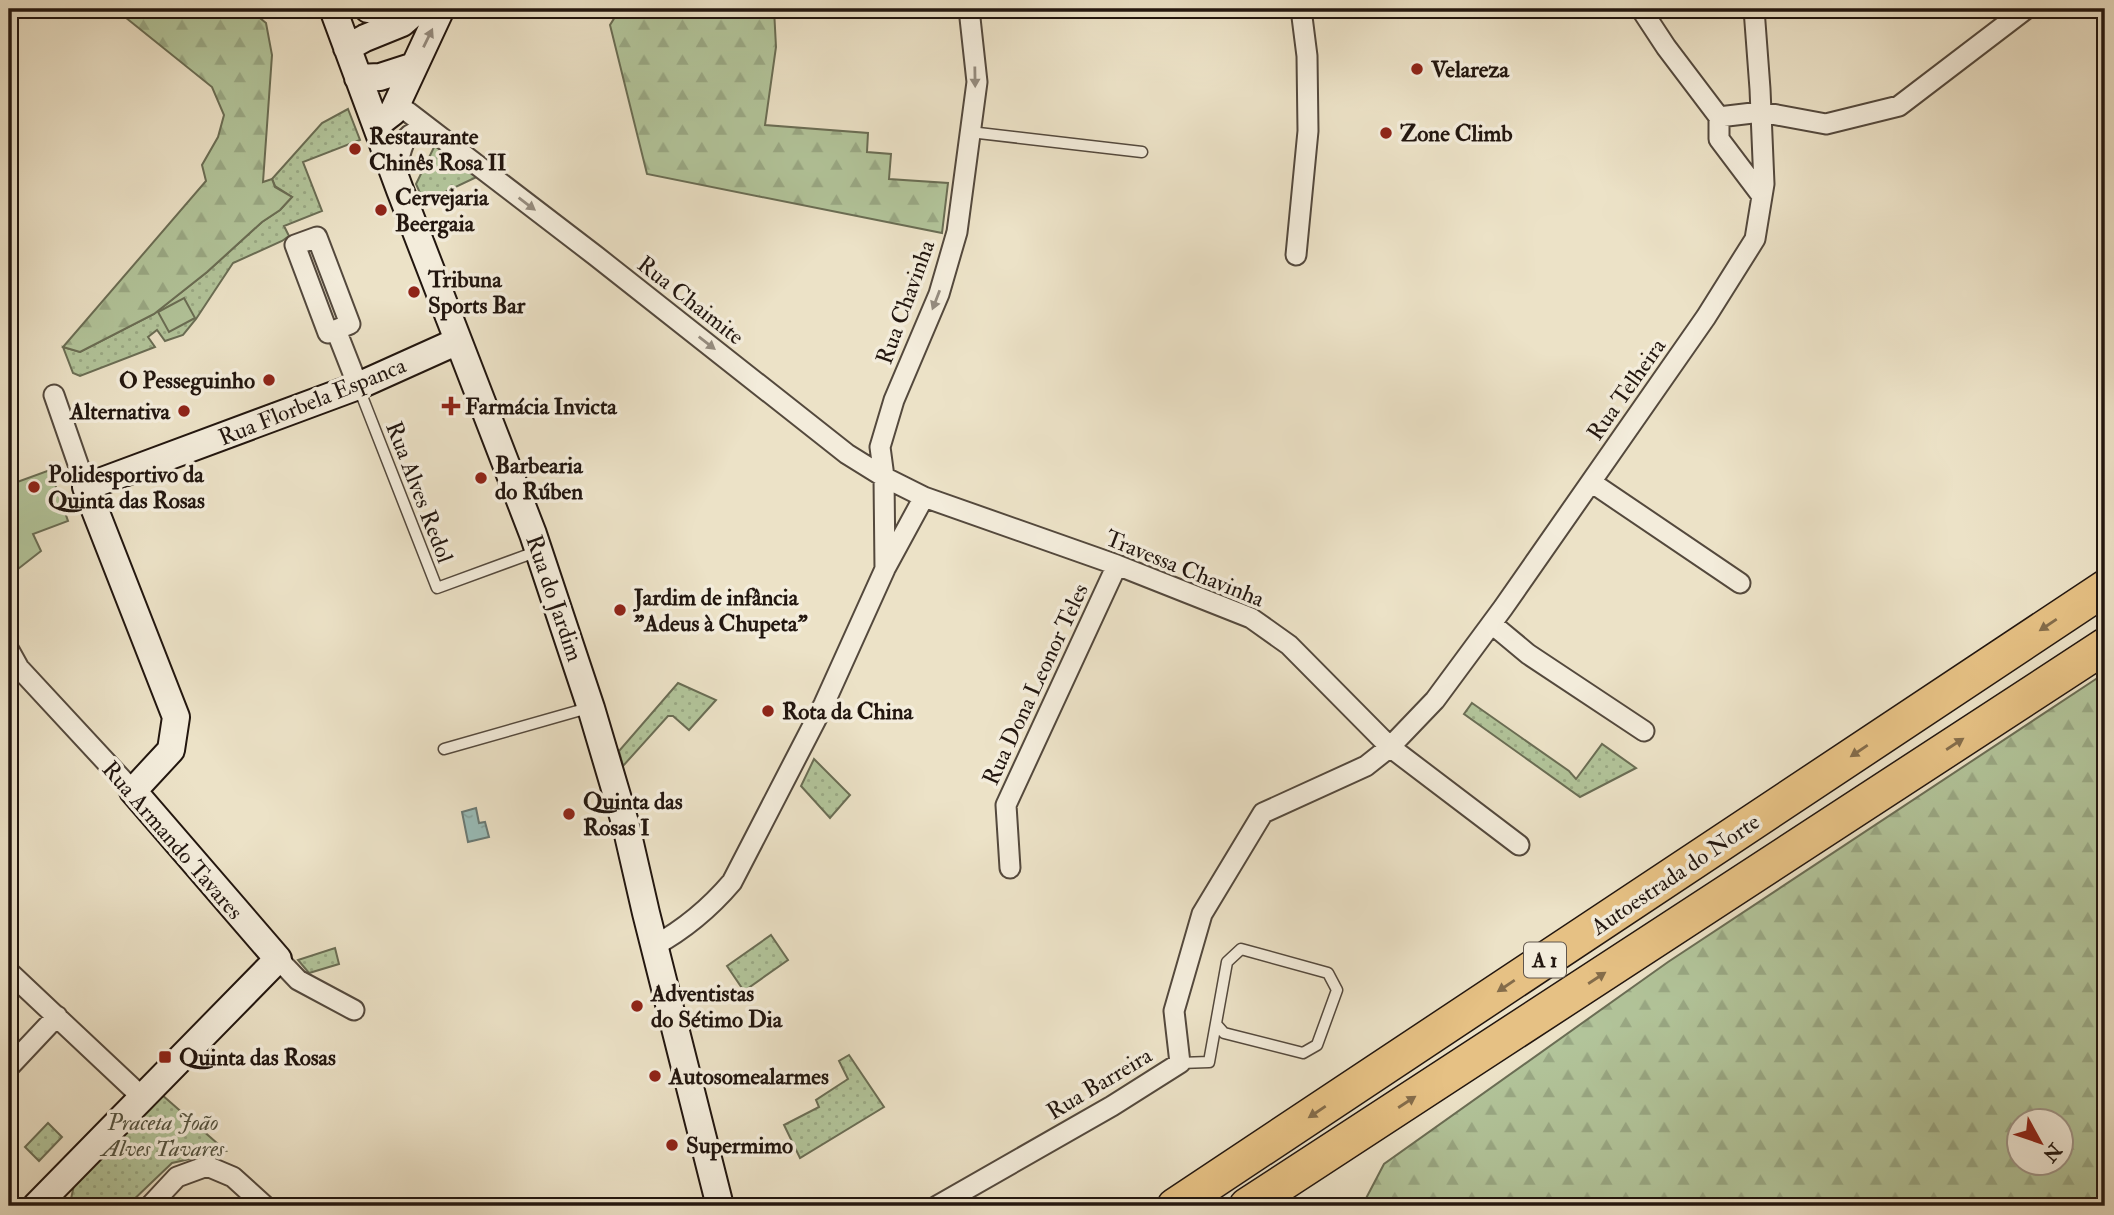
<svg xmlns="http://www.w3.org/2000/svg" width="2114" height="1215" font-family="'IM FELL Double Pica',serif">
	<defs>
		<pattern id="grass-dots" width="8" height="8" patternUnits="userSpaceOnUse" patternTransform="scale(1.75)"><rect width="8" height="8" fill="#b2c49a"/><path d="M2 2h.1M6 6h.1" fill="none" stroke="#99a884" stroke-width="1.8" stroke-linecap="round"/></pattern>
		<pattern id="forest-firs" width="22" height="20" patternUnits="userSpaceOnUse" patternTransform="scale(1.75)"><rect width="22" height="20" fill="#b2c49a"/><path d="M5 1l3.5 6h-7zM16 11l3.5 6h-7z" fill="#99a884"/></pattern>
		<pattern id="water-ripples" width="26" height="14" patternUnits="userSpaceOnUse" patternTransform="scale(1.75)"><rect width="26" height="14" fill="#99bdb9"/><path d="M2 4q2-2 4 0t4 0M15 11q2-2 4 0t4 0" fill="none" stroke="#84a29e"/></pattern>
	</defs>
	<rect width="100%" height="100%" fill="#ece2c7"/>
	<filter id="stains"><feTurbulence type="fractalNoise" baseFrequency=".00286" numOctaves="4"/><feColorMatrix values="0 0 0 0 .2 0 0 0 0 .09 0 0 0 0 .02 0 0 0 .5 -.17"/></filter>
	<radialGradient id="worn" r=".72"><stop offset=".6" stop-color="#630" stop-opacity="0"/><stop offset="1" stop-color="#630" stop-opacity=".3"/></radialGradient>
	<path fill="url(#grass-dots)" stroke="#6a6d54" stroke-width="2" d="M348 109 360 140 303 162 322 211 284 226 289 236 282 241 233 263 196 319 183 335 165 341 157 330 148 337 155 347 80 376 73 373 63 347 80 352 154 314 207 272 262 222 280 210 292 197 275 186 272 179 322 123Z
		M438 139 483 174 424 202 416 184Z
		M678 683 716 700 689 730 673 716H668L623 766 619 751Z
		M1472 703 1569 771 1576 779 1602 744 1636 768 1580 797 1464 714Z
		M814 759 850 795 830 818 801 786Z
		M771 935 788 960 744 991 727 966Z
		M335 948 339 964 309 973 298 960Z
		M849 1055 884 1107 800 1158 784 1125 819 1107 816 1100 848 1079 839 1061Z
		M161 1094 226 1151 172 1163 127 1206H76L71 1199 74 1185Z
		M48 1123 62 1137 39 1161 25 1147Z"/>
	<path fill="url(#forest-firs)" stroke="#6a6d54" stroke-width="2" fill-rule="evenodd" d="M115 9H249L266 23 272 55 263 182 272 179 275 187 292 197 280 210 262 222 207 272 154 314 80 352 63 347 206 181 202 165 218 137 224 115 212 87Z
		M620 9H774L776 47 765 125 868 133 867 152 891 154 889 179 948 183 942 233 647 174 610 25Z
		M2105 673V1206H1362L1384 1164 1668 962ZM2020 1120H2062V1162H2020Z"/>
	<path fill="#b2c49a" stroke="#6a6d54" stroke-width="2" d="M184 298 195 318 169 332 158 312Z
		M50 470 68 521 33 534 41 551 9 576V485Z"/>
	<path fill="url(#water-ripples)" stroke="#697a75" stroke-width="2" d="M476 808 479 823 485 822 489 837 468 842 462 812Z"/>
	<g fill="none" stroke-linecap="round" stroke-linejoin="round">
		<defs>
			<path id="lane" d="M970 132 1142 152
				M358 386 437 588 538 551
				M444 749 588 708
				M1180 1063 1209 1062 1227 962 1241 949 1328 973 1337 990 1317 1045 1303 1053 1224 1033 1216 1024"/>
			<path id="street" d="M1641 9 1666 47 1719 117 1761 112 1826 124 1899 106 2026 9
				M396 107 408 112 596 256 847 454 884 477 924 497 1117 565 1251 618 1289 645 1390 747 1519 845
				M1719 117V139L1762 196
				M395 175C402 150 401 124 434 133
				M317 237 350 324 328 333 295 245Z
				M1296 255 1308 131 1307 56 1301 9
				M336 330 358 386
				M54 395 86 487
				M1591 482 1740 583
				M886 567 924 497
				M1492 624 1528 654 1644 731
				M9 650 19 668 133 791
				M1010 868 1006 805 1117 565
				M654 946C685 929 709 909 732 882L824 704 885 569 884 477 880 447 894 400 939 294 957 232 977 82 969 9
				M278 959 298 980 354 1010
				M9 972 142 1097
				M9 1067 57 1016
				M150 1206 177 1177 207 1166 233 1177 265 1206
				M937 1206 1112 1106 1180 1063 1174 1011 1202 914 1263 813 1366 766 1390 747 1435 700 1503 608 1706 317 1755 239 1764 184 1760 89 1754 9"/>
			<path id="secondary" d="M333 9 400 190 533 534 591 708 626 826 646 913 720 1206
				M368 9 385 12 397 9
				M347 48 365 38 402 23 418 9
				M358 78 380 77 414 66
				M376 125 393 112 441 9
				M36 1206 278 959 133 791 171 750 176 717 86 487 358 386 458 341"/>
			<path id="highway" d="M1175 1206 2105 588
				M1247 1206 2105 646"/>
		</defs>
		<use href="#lane" stroke="#54493d" stroke-width="13"/>
		<use href="#street" stroke="#54493d" stroke-width="23"/>
		<use href="#secondary" stroke="#22160f" stroke-width="30"/>
		<use href="#highway" stroke="#22160f" stroke-width="38"/>
		<use href="#lane" stroke="#f3ecdb" stroke-width="10"/>
		<use href="#street" stroke="#f3ecdb" stroke-width="19"/>
		<use href="#secondary" stroke="#f3ecdb" stroke-width="26"/>
		<use href="#highway" stroke="#e6c184" stroke-width="35"/>
	</g>
	<defs><path id="oneway-solid" d="M-6-.8H1V-3.2L6.5 0L1 3.2V.8H-6Z" transform="scale(1.75)"/></defs>
	<g fill="#958c7f">
		<use href="#oneway-solid" transform="translate(428 38) rotate(-64)"/>
		<use href="#oneway-solid" transform="translate(975 77) rotate(89)"/>
		<use href="#oneway-solid" transform="translate(527 204) rotate(37)"/>
		<use href="#oneway-solid" transform="translate(936 300) rotate(111)"/>
		<use href="#oneway-solid" transform="translate(707 343) rotate(38)"/>
	</g>
	<g fill="#846c4a">
		<use href="#oneway-solid" transform="translate(2048 625) rotate(146)"/>
		<use href="#oneway-solid" transform="translate(1955 744) rotate(-33)"/>
		<use href="#oneway-solid" transform="translate(1859 751) rotate(146)"/>
		<use href="#oneway-solid" transform="translate(1597 978) rotate(-33)"/>
		<use href="#oneway-solid" transform="translate(1506 986) rotate(146)"/>
		<use href="#oneway-solid" transform="translate(1407 1102) rotate(-33)"/>
		<use href="#oneway-solid" transform="translate(1317 1112) rotate(146)"/>
	</g>
	<g fill="#8f2418" stroke="#f3ecdb" stroke-width="2.5">
		<circle cx="1417" cy="69" r="7"/>
		<circle cx="1386" cy="133" r="7"/>
		<circle cx="355" cy="149" r="7"/>
		<circle cx="381" cy="210" r="7"/>
		<circle cx="414" cy="292" r="7"/>
		<circle cx="269" cy="380" r="7"/>
		<path d="M447.5 395.5h7v7h7v7h-7v7h-7v-7h-7v-7h7z"/>
		<circle cx="184" cy="411" r="7"/>
		<circle cx="481" cy="478" r="7"/>
		<circle cx="34" cy="487" r="7"/>
		<circle cx="620" cy="610" r="7"/>
		<circle cx="768" cy="711" r="7"/>
		<circle cx="569" cy="814" r="7"/>
		<circle cx="637" cy="1006" r="7"/>
		<rect x="158" y="1050" width="14" height="14" rx="3.5"/>
		<circle cx="655" cy="1076" r="7"/>
		<circle cx="672" cy="1145" r="7"/>
	</g>
	<g text-anchor="middle" stroke-width="7" stroke-linejoin="round" paint-order="stroke">
		<rect fill="#f3ecdb" stroke="#61564c" stroke-width="2" x="1524" y="942.5" width="42" height="35" rx="5"/>
		<g font-size="21" font-weight="bold" fill="#22160f">
			<text x="1545" y="967">A 1</text>
		</g>
		<g font-size="23" font-weight="bold" fill="#22160f" stroke="#f3ecdb" text-anchor="start">
			<text x="1431" y="77">Velareza</text>
			<text x="1400" y="141">Zone Climb</text>
			<text x="369" y="144">Restaurante<tspan x="369" dy="26">Chinês Rosa II</tspan></text>
			<text x="395" y="205">Cervejaria<tspan x="395" dy="26">Beergaia</tspan></text>
			<text x="428" y="287">Tribuna<tspan x="428" dy="26">Sports Bar</tspan></text>
			<text x="255" y="388" text-anchor="end">O Pesseguinho</text>
			<text x="465" y="414">Farmácia Invicta</text>
			<text x="170" y="419" text-anchor="end">Alternativa</text>
			<text x="495" y="473">Barbearia<tspan x="495" dy="26">do Rúben</tspan></text>
			<text x="48" y="482">Polidesportivo da<tspan x="48" dy="26">Quinta das Rosas</tspan></text>
			<text x="634" y="605">Jardim de infância<tspan x="634" dy="26">"Adeus à Chupeta"</tspan></text>
			<text x="782" y="719">Rota da China</text>
			<text x="583" y="809">Quinta das<tspan x="583" dy="26">Rosas I</tspan></text>
			<text x="651" y="1001">Adventistas<tspan x="651" dy="26">do Sétimo Dia</tspan></text>
			<text x="179" y="1065">Quinta das Rosas</text>
			<text x="669" y="1084">Autosomealarmes</text>
			<text x="686" y="1153">Supermimo</text>
		</g>
		<g font-size="23" fill="#22160f" stroke="#f3ecdb">
			<text transform="translate(691 300) rotate(38)" y="8">Rua Chaimite</text>
			<text transform="translate(905 302) rotate(-70)" y="8">Rua Chavinha</text>
			<text transform="translate(1626 389) rotate(-55)" y="8">Rua Telheira</text>
			<text transform="translate(312 401) rotate(-22)" y="8">Rua Florbela Espanca</text>
			<text transform="translate(420 492) rotate(69)" y="8">Rua Alves Redol</text>
			<text transform="translate(1185 568) rotate(22)" y="8">Travessa Chavinha</text>
			<text transform="translate(555 598) rotate(71)" y="8">Rua do Jardim</text>
			<text transform="translate(1035 684) rotate(-65)" y="8">Rua Dona Leonor Teles</text>
			<text transform="translate(173 840) rotate(49)" y="8">Rua Armando Tavares</text>
			<text transform="translate(1675 874) rotate(-34)" y="8">Autoestrada do Norte</text>
			<text transform="translate(1099 1083) rotate(-31)" y="8">Rua Barreira</text>
		</g>
		<g font-size="23" font-style="italic" fill="#545340" stroke="#f3ecdb">
			<text x="163" y="1130">Praceta João<tspan x="163" dy="26">Alves Tavares</tspan></text>
		</g>
	</g>
	<rect width="2114" height="1215" fill="none" stroke="#ece2c7" stroke-width="35"/>
	<rect x="10" y="10" width="2093" height="1194" fill="none" stroke="#22160f" stroke-width="3.5"/>
	<rect x="18" y="18" width="2079" height="1180" fill="none" stroke="#22160f" stroke-width="2"/>
	<g transform="translate(2040 1142) rotate(130)"><circle r="33" fill="#f3ecdb" stroke="#9f9689" stroke-width="2"/>
	<path d="M0-5L12 26L0 18L-12 26Z" fill="#8f2418"/>
	<text y="-10" font-size="19" font-weight="bold" text-anchor="middle" fill="#22160f">N</text>
	</g>
	<rect width="100%" height="100%" filter="url(#stains)"/>
	<rect width="100%" height="100%" fill="url(#worn)"/>
</svg>
